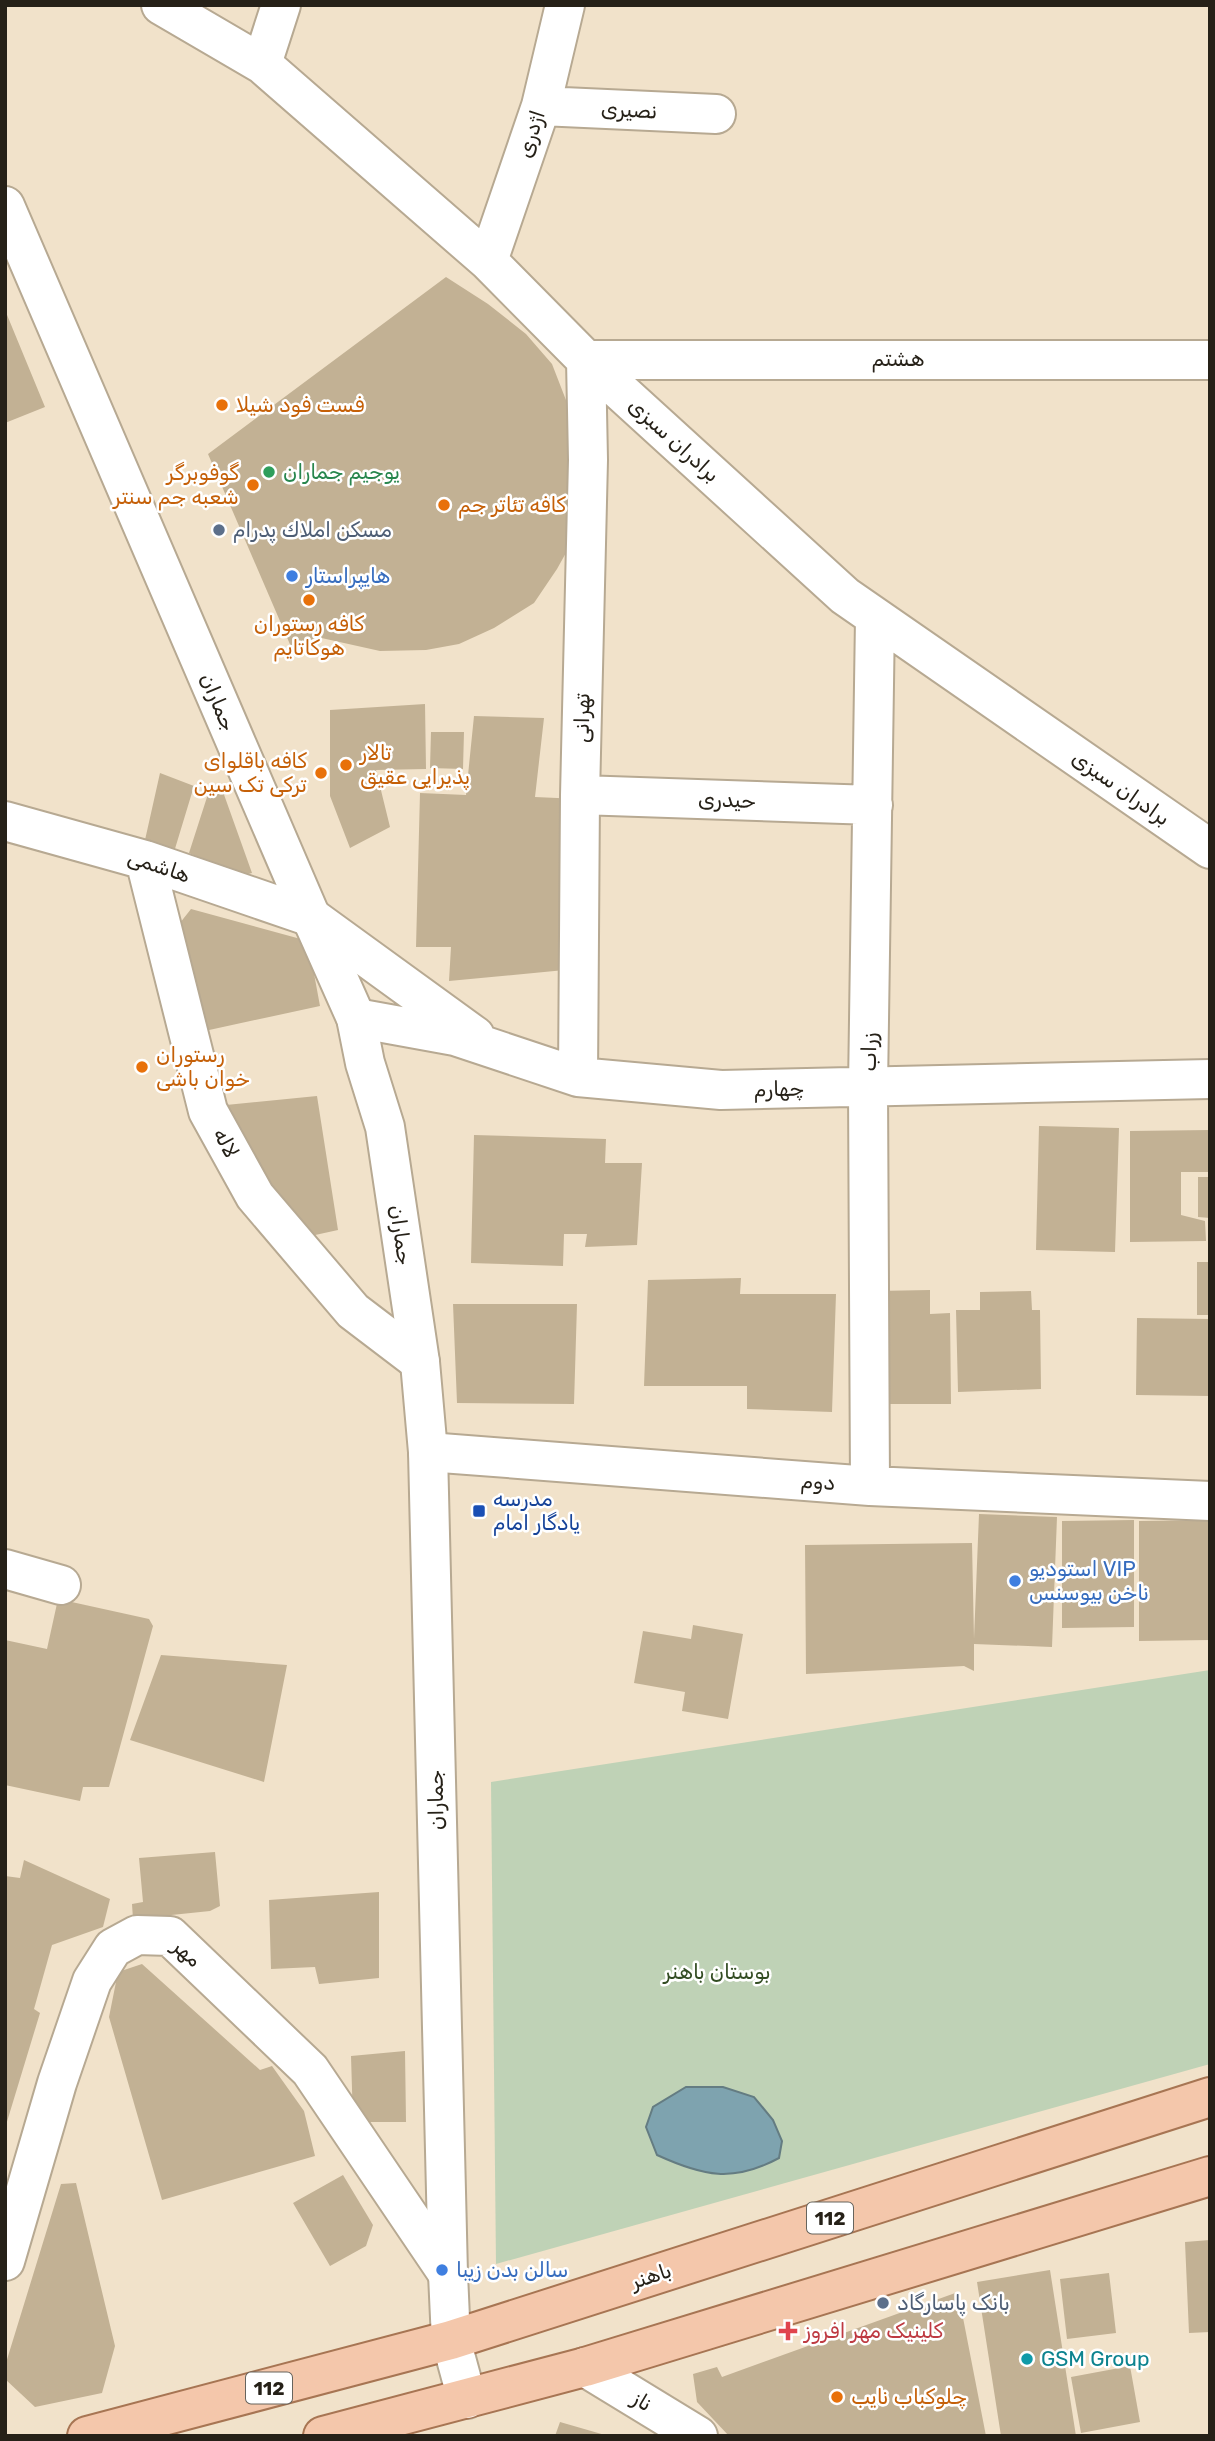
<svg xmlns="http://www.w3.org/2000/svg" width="1215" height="2441" font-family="Rubik,'Noto Naskh Arabic',sans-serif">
	<rect width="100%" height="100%" fill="#f1e2ca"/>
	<path fill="#bfd2b6" d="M1210 1670V2064L496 2264 491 1782Z"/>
	<path fill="#7ea3af" stroke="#647c82" stroke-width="2" d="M686 2087H723L754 2097 773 2120 782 2141 779 2158C733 2183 703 2176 657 2155L646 2127 653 2107Z"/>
	<path fill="#c2b194" d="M446 277 488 304 526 334 552 364 571 413 582 524 557 569 534 603 494 628 459 644 426 650 380 651 317 637 292 649 208 454Z
		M5 310 45 407 5 423Z
		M425 704 426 769 376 770 390 827 350 848 330 796V710Z
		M474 716 544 718 535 797 579 799 575 969 449 981 451 947H416L420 793 466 795Z
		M431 732H464L463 769 430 768Z
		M160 773 194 786 174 852 145 840Z
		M222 789 252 873 241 876 189 853 208 794Z
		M191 909 308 941 320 1006 200 1032 176 928Z
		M317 1096 338 1230 306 1237 277 1205 226 1105Z
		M1039 1126 1119 1128 1115 1252 1036 1250Z
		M1210 1130V1172H1181V1215L1205 1221 1206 1241 1130 1242V1131Z
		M474 1135 606 1139 605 1163H642L637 1245 585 1247 587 1234H564L563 1266 471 1263Z
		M1198 1177H1210V1218L1198 1217Z
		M1197 1262H1210V1315H1197Z
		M741 1278 740 1294H836L832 1412 747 1409V1386H644L648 1280Z
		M930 1290V1314L950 1313 951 1404H877L876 1291Z
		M1031 1291 1032 1310H1040L1041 1389 958 1392 956 1310H980V1292Z
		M453 1304H577L574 1404 457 1403Z
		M1137 1318 1210 1319V1396L1136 1395Z
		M979 1514 1057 1517 1052 1647 974 1644V1671L964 1666 806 1674 805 1545 972 1543 974 1639Z
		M1134 1520V1627L1062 1628V1521Z
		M1210 1520V1640L1139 1641V1521Z
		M58 1599 149 1619 153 1626 109 1787H83L80 1801 5 1785V1640L47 1649Z
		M693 1625 743 1634 728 1719 682 1711 685 1692 634 1683 643 1631 691 1639Z
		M161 1655 287 1665 264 1782 130 1740Z
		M215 1852 220 1906 210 1911 133 1919 132 1904 143 1902 139 1858Z
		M24 1860 110 1899 103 1927 52 1945 34 2009 40 2013 6 2125 5 1876 20 1878Z
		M379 1892V1978L319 1984 315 1967 271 1969 269 1900Z
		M142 1964 260 2070 272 2066 304 2111 315 2156 162 2200 109 2017 118 1972Z
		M405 2051 406 2122H353L351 2056Z
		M343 2175 373 2225 366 2246 330 2266 293 2203Z
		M76 2183 115 2346 102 2393 35 2407 5 2379V2366L61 2184Z
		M1210 2240V2332L1189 2333 1185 2242Z
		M1050 2270 1076 2436H1001L977 2282Z
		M1109 2273 1116 2333 1067 2339 1060 2279Z
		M958 2292 986 2436H729L697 2402 693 2374 717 2367 722 2377Z
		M1130 2366 1140 2422 1081 2433 1071 2377Z
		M560 2422 605 2435V2436H555Z"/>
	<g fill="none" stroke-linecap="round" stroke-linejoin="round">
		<defs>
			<path id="street" d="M161 5 262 64 488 261 586 360 845 596 1210 849
				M262 64 281 5
				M541 106 716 114
				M488 261 541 106 565 5
				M586 360H1210
				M580 795 873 805
				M5 821 145 860 311 917 475 1036
				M145 860 208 1111 255 1196 353 1311 420 1362
				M356 1018 455 1036 578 1077 721 1090 1210 1079
				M578 1077 580 795 588 460 586 360
				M428 1452 870 1486 1210 1501
				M870 1486 868 1087 875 618
				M5 1569 61 1585
				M5 2261 57 2083 92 1981 113 1948 137 1935 170 1936 310 2070 448 2274
				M585 2367 698 2436"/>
			<path id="secondary" d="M5 206 311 917 356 1018 365 1063 385 1127 420 1362 428 1452 448 2274 451 2340 467 2399"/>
			<path id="primary" d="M87 2436 451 2340 1210 2097
				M323 2436 585 2367 1210 2176"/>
		</defs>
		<use href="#street" stroke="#b7a992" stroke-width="42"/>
		<use href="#secondary" stroke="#b7a992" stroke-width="42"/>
		<use href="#primary" stroke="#a77553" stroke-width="42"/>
		<use href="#street" stroke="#fff" stroke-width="38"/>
		<use href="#secondary" stroke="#fff" stroke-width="38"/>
		<use href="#primary" stroke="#f4c7ab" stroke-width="38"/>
	</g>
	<g fill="#e8710a" stroke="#fff" stroke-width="2.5">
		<circle cx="222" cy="405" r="7"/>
		<circle cx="253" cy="485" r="7"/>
		<circle cx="444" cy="505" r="7"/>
		<circle cx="309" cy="600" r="7"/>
		<circle cx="346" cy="765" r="7"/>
		<circle cx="321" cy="773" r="7"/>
		<circle cx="142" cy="1067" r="7"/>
		<circle cx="837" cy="2397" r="7"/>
	</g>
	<circle fill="#2e9e5b" stroke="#fff" stroke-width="2.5" cx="269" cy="472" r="7"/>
	<g fill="#5c6f8a" stroke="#fff" stroke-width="2.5">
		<circle cx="219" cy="530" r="7"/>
		<circle cx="883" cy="2303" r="7"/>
	</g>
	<g fill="#3f7fe0" stroke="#fff" stroke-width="2.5">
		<circle cx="292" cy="576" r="7"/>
		<circle cx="1015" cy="1581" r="7"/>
		<circle cx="442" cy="2270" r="7"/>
	</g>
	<rect fill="#1a4fb4" stroke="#fff" stroke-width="2.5" x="472" y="1504" width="14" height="14" rx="3.5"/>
	<path fill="#e0444e" stroke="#fff" stroke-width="2.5" d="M784.5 2320.5h7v7h7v7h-7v7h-7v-7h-7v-7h7z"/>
	<circle fill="#0f9aa8" stroke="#fff" stroke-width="2.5" cx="1027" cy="2359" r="7"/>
	<g text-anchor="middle" stroke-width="5" stroke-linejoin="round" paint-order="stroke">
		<g fill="#fff" stroke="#67645d" stroke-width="2">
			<rect x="807" y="2202.5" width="46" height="31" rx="5"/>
			<rect x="246" y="2372.5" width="46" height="31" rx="5"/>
		</g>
		<g font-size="19" font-weight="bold" fill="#262118">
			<text x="830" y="2225">112</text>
			<text x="269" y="2395">112</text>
		</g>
		<g font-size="21" fill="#262118" stroke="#fff">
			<text transform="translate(629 110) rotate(3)" y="7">نصیری</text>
			<text transform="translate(531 134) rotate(-72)" y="7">اژدری</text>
			<text x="898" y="366">هشتم</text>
			<text transform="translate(674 440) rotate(42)" y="7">برادران سبزی</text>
			<text transform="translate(218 702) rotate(67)" y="7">جماران</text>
			<text transform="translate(582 718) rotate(-89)" y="7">تهرانی</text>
			<text transform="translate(1121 788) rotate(35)" y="7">برادران سبزی</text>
			<text transform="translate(727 800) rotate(2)" y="7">حیدری</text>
			<text transform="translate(159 866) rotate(18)" y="7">هاشمی</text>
			<text transform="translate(869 1052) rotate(-89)" y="7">زراب</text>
			<text transform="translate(779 1089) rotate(-1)" y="7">چهارم</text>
			<text transform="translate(226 1143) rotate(62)" y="7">لاله</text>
			<text transform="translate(401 1235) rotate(82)" y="7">جماران</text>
			<text transform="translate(818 1482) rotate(4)" y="7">دوم</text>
			<text transform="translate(436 1800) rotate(-91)" y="7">جماران</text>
			<text transform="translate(187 1953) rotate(42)" y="7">مهر</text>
			<text transform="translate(651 2276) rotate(-18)" y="7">باهنر</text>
			<text transform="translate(642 2401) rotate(31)" y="7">ناز</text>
		</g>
		<g font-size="21" fill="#c56008" stroke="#fff" text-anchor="start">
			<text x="236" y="412">فست فود شیلا</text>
			<text x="239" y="480" text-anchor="end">گوفوبرگر<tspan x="239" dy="24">شعبه جم سنتر</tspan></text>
			<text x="458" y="512">کافه تئاتر جم</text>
			<text x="309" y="631" text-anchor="middle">کافه رستوران<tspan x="309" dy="24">هوکاتایم</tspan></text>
			<text x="360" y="760">تالار<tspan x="360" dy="24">پذیرایی عقیق</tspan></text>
			<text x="307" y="768" text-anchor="end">کافه باقلوای<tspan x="307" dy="24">ترکی تک سین</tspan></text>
			<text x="156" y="1062">رستوران<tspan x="156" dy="24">خوان باشی</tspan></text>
			<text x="851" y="2404">چلوکباب نایب</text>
		</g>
		<g font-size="21" fill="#27864d" stroke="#fff" text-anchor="start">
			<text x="283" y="479">یوجیم جماران</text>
		</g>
		<g font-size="21" fill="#4e5e75" stroke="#fff" text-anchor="start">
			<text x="233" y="537">مسكن املاك پدرام</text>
			<text x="897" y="2310">بانک پاسارگاد</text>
		</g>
		<g font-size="21" fill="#366cbe" stroke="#fff" text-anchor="start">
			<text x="306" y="583">هایپراستار</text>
			<text x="1029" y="1576">استودیو VIP<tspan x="1029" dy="24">ناخن بیوسنس</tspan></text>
			<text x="456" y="2277">سالن بدن زیبا</text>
		</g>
		<g font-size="21" fill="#164399" stroke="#fff" text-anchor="start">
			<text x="493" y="1506">مدرسه<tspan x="493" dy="24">یادگار امام</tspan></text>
		</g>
		<g font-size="21" fill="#324c22" stroke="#fff">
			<text x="717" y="1979">بوستان باهنر</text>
		</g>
		<g font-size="21" fill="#be3a42" stroke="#fff" text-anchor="start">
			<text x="804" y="2338">کلینیک مهر افروز</text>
		</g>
		<g font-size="21" fill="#0d838f" stroke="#fff" text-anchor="start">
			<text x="1041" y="2366">GSM Group</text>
		</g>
	</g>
	<rect width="1215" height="2441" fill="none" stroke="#262118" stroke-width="14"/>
</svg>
